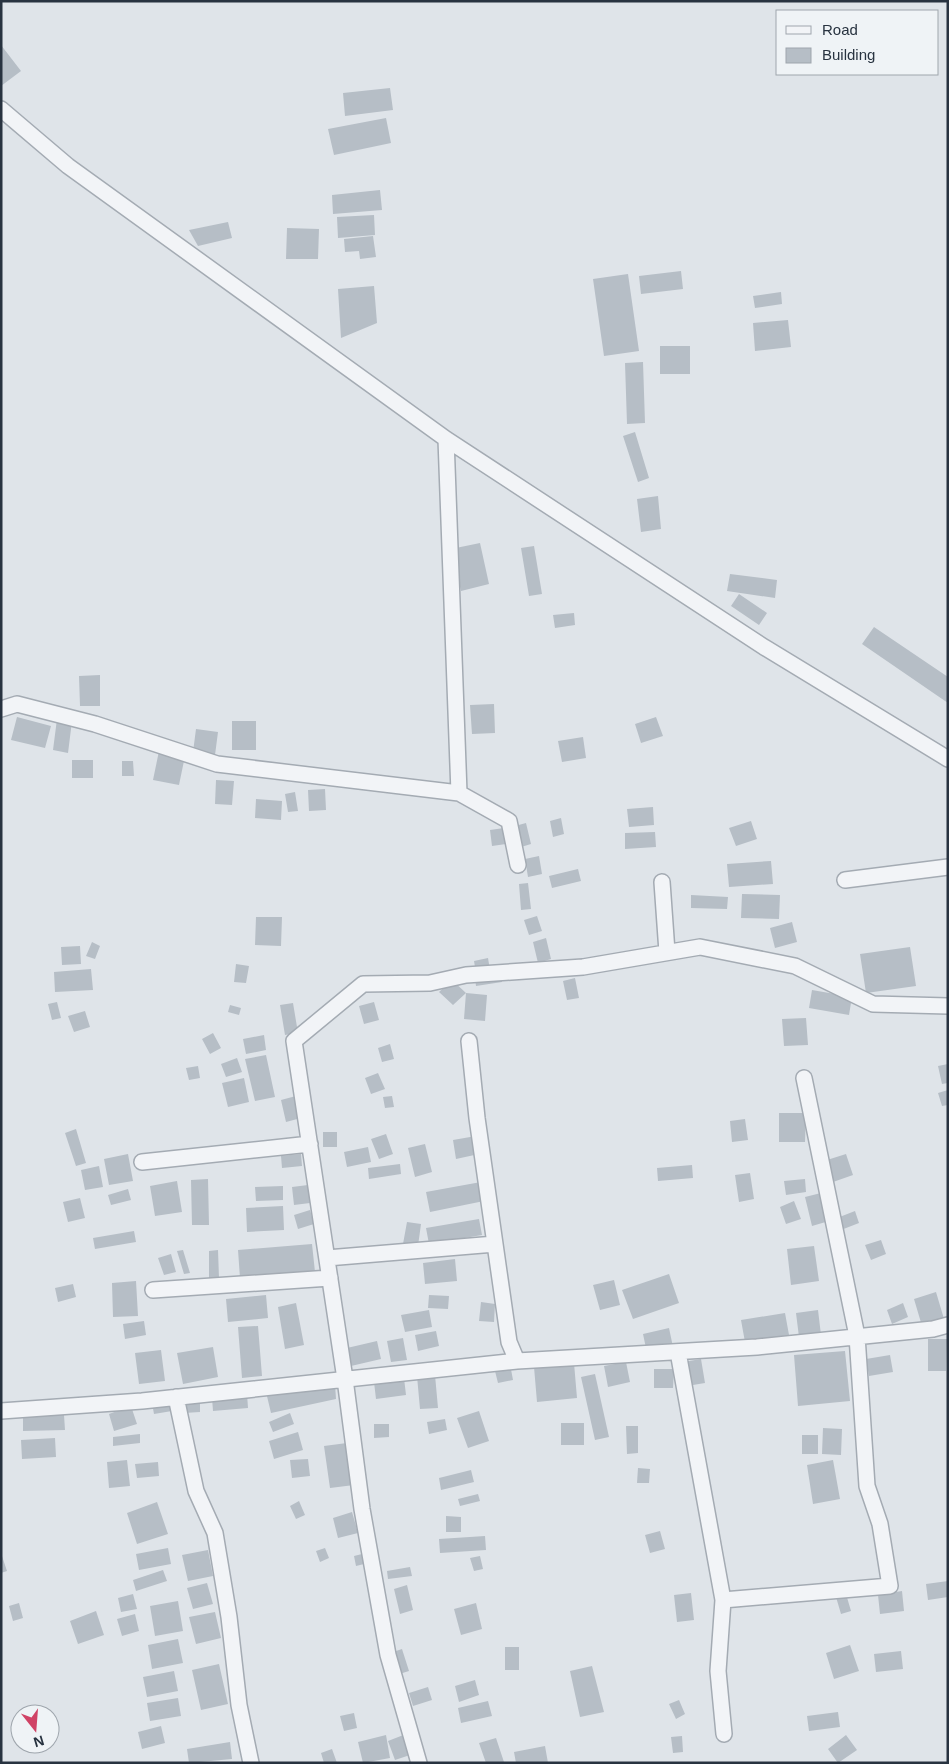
<svg xmlns="http://www.w3.org/2000/svg" width="949" height="1764" font-family="Helvetica,sans-serif">
	<rect width="100%" height="100%" fill="#dfe4e9"/>
	<path fill="#b6bec6" d="M1 45 21 71 1 86Z
		M390 88 393 110 345 116 343 93Z
		M386 118 391 143 334 155 328 129Z
		M380 190 382 210 333 214 332 195Z
		M374 215 375 235 338 238 337 217Z
		M228 222 232 238 198 246 189 230Z
		M287 228 319 229 318 259H286Z
		M373 236 376 257 360 259 359 251 345 252 344 239Z
		M681 271 683 289 641 294 639 276Z
		M628 274 639 351 604 356 593 279Z
		M374 286 377 323 341 338 338 289Z
		M781 292 782 304 755 308 753 296Z
		M788 320 791 347 755 351 753 323Z
		M660 346H690V374H660Z
		M643 362 645 423 627 424 625 363Z
		M635 432 649 478 638 482 623 436Z
		M658 496 661 529 641 532 637 499Z
		M480 543 489 584 461 591 451 549Z
		M534 546 542 594 529 596 521 548Z
		M730 574 777 580 775 598 727 591Z
		M739 594 767 613 759 625 731 606Z
		M574 613 575 625 555 628 553 615Z
		M874 627 948 677V703L862 644Z
		M100 675V706H80L79 676Z
		M494 704 495 733 472 734 470 705Z
		M17 717 51 726 45 748 11 740Z
		M656 717 663 736 641 743 635 724Z
		M57 719 72 721 68 753 53 750Z
		M232 721H256V750H232Z
		M196 729 218 732 215 755 193 752Z
		M583 737 586 758 562 762 558 741Z
		M159 751 185 756 179 785 153 780Z
		M72 760H93V778H72Z
		M122 761H133L134 776H122Z
		M216 780 234 781 232 805 215 804Z
		M325 789 326 810 309 811 308 790Z
		M295 792 298 811 288 812 285 794Z
		M256 799 282 801 281 820 255 818Z
		M653 807 654 825 629 827 627 809Z
		M561 818 564 834 553 837 550 821Z
		M751 821 757 839 736 846 729 828Z
		M526 823 531 844 521 847 515 826Z
		M504 828 506 844 492 846 490 830Z
		M655 832 656 847 625 849V833Z
		M539 856 542 874 528 877 525 859Z
		M771 861 773 884 729 887 727 864Z
		M578 869 581 881 552 888 549 876Z
		M528 883 531 909 521 910 519 884Z
		M742 894 780 895 779 919 741 918Z
		M691 895 728 897 727 909 691 908Z
		M537 916 542 931 529 935 524 920Z
		M256 917H282L281 946 255 945Z
		M792 922 797 942 775 948 770 928Z
		M546 938 551 959 538 963 533 942Z
		M92 942 100 946 95 959 86 956Z
		M80 946 81 964 62 965 61 947Z
		M910 947 916 986 866 993 860 954Z
		M488 958 490 970 476 973 474 961Z
		M236 964 249 966 246 983 234 982Z
		M91 969 93 990 55 992 54 972Z
		M501 974 502 982 476 986 475 978Z
		M575 978 579 998 567 1000 563 981Z
		M452 980 466 993 453 1005 439 992Z
		M812 990 852 997 849 1015 809 1008Z
		M466 993 487 995 485 1021 464 1019Z
		M57 1002 61 1018 52 1020 48 1004Z
		M374 1002 379 1020 364 1024 359 1006Z
		M293 1003 298 1033 285 1035 280 1005Z
		M230 1005 241 1008 239 1015 228 1012Z
		M85 1011 90 1027 74 1032 68 1016Z
		M806 1018 808 1045 784 1046 782 1019Z
		M213 1033 221 1048 210 1054 202 1039Z
		M264 1035 266 1050 246 1054 243 1039Z
		M390 1044 394 1059 382 1062 378 1048Z
		M266 1055 275 1097 255 1101 245 1059Z
		M237 1058 242 1072 226 1077 221 1064Z
		M948 1064V1083L942 1084 938 1066Z
		M198 1066 200 1078 189 1080 186 1068Z
		M378 1073 385 1089 371 1094 365 1078Z
		M244 1078 249 1102 228 1107 222 1083Z
		M948 1090V1105L942 1106 938 1093Z
		M296 1096 301 1118 286 1122 281 1100Z
		M392 1096 394 1107 385 1108 383 1097Z
		M779 1113H806L805 1142H779Z
		M745 1119 748 1140 732 1142 730 1121Z
		M76 1129 86 1163 76 1166 65 1133Z
		M323 1132H337V1147H323Z
		M386 1134 393 1154 379 1159 371 1139Z
		M476 1136 479 1154 456 1159 453 1140Z
		M425 1144 432 1172 415 1177 408 1148Z
		M368 1147 371 1162 347 1167 344 1152Z
		M128 1154 133 1181 109 1185 104 1159Z
		M301 1154 302 1166 282 1168 281 1156Z
		M846 1154 853 1175 833 1182 827 1160Z
		M400 1164 401 1174 369 1179 368 1168Z
		M692 1165 693 1178 658 1181 657 1168Z
		M99 1166 103 1187 85 1190 81 1170Z
		M750 1173 754 1199 739 1202 735 1175Z
		M208 1179 209 1225H192L191 1180Z
		M805 1179 806 1192 786 1195 784 1181Z
		M177 1181 182 1212 155 1216 150 1186Z
		M481 1182 484 1201 430 1212 426 1192Z
		M308 1185 310 1203 294 1205 292 1187Z
		M283 1186V1200L256 1201 255 1187Z
		M128 1189 131 1200 111 1205 108 1195Z
		M821 1193 829 1221 812 1226 805 1197Z
		M80 1198 85 1218 68 1222 63 1202Z
		M794 1201 801 1219 786 1224 780 1207Z
		M283 1206 284 1230 247 1232 246 1208Z
		M310 1210 314 1224 298 1229 294 1215Z
		M855 1211 859 1223 841 1230 837 1218Z
		M479 1219 482 1235 429 1244 426 1228Z
		M407 1222 421 1224 418 1246 403 1244Z
		M134 1231 136 1242 95 1249 93 1238Z
		M881 1240 886 1254 871 1260 865 1245Z
		M312 1244 315 1272 240 1278 238 1250Z
		M814 1246 819 1281 791 1285 787 1249Z
		M183 1250 190 1273 184 1274 177 1251Z
		M218 1250 219 1278H209V1251Z
		M171 1254 176 1272 164 1275 158 1258Z
		M455 1259 457 1281 425 1284 423 1263Z
		M669 1274 679 1303 633 1319 622 1290Z
		M614 1280 620 1305 600 1310 593 1285Z
		M136 1281 138 1316 113 1317 112 1283Z
		M73 1284 76 1297 58 1302 55 1288Z
		M936 1292 944 1319 922 1326 914 1299Z
		M266 1295 268 1318 228 1322 226 1299Z
		M429 1295 449 1296 448 1309 428 1308Z
		M481 1302 495 1304 494 1322 479 1321Z
		M296 1303 304 1345 285 1349 278 1307Z
		M903 1303 908 1317 892 1324 887 1310Z
		M429 1310 432 1327 405 1332 401 1315Z
		M818 1310 821 1335 799 1337 796 1313Z
		M785 1313 789 1335 745 1342 741 1320Z
		M144 1321 146 1335 125 1339 123 1324Z
		M258 1326 262 1376 242 1378 238 1327Z
		M669 1328 673 1347 647 1353 643 1334Z
		M436 1331 439 1346 418 1351 415 1335Z
		M403 1338 407 1360 391 1362 387 1341Z
		M928 1339H947L946 1371H928Z
		M377 1341 381 1359 351 1366 347 1348Z
		M213 1347 218 1377 183 1384 177 1353Z
		M161 1350 165 1381 139 1384 135 1353Z
		M845 1351 850 1401 798 1406 794 1355Z
		M890 1355 893 1372 869 1376 866 1359Z
		M701 1359 705 1383 687 1386 683 1362Z
		M626 1362 630 1382 608 1387 604 1366Z
		M574 1363 577 1398 537 1402 534 1367Z
		M510 1364 513 1380 498 1383 494 1367Z
		M654 1369H674L673 1388H654Z
		M595 1374 609 1437 595 1440 581 1377Z
		M435 1375 438 1408 420 1409 417 1376Z
		M404 1378 406 1395 376 1399 374 1382Z
		M335 1384 336 1399 271 1413 266 1392Z
		M247 1394 248 1408 213 1411 212 1398Z
		M200 1397V1412L184 1413V1398Z
		M169 1399 172 1411 154 1414 152 1403Z
		M131 1406 137 1424 114 1431 109 1414Z
		M479 1411 489 1441 468 1448 457 1418Z
		M290 1413 294 1424 273 1432 269 1422Z
		M64 1415 65 1430 23 1431V1416Z
		M445 1419 447 1430 429 1434 427 1422Z
		M561 1423H584V1445H561Z
		M374 1424H389V1437L374 1438Z
		M626 1426H638V1453L627 1454Z
		M823 1428 842 1429 841 1455 822 1454Z
		M298 1432 303 1450 274 1459 269 1441Z
		M140 1434V1443L113 1446V1437Z
		M802 1435H818V1454H802Z
		M55 1438 56 1457 22 1459 21 1440Z
		M347 1443 354 1485 330 1488 324 1446Z
		M308 1459 310 1476 292 1478 290 1460Z
		M127 1460 130 1486 109 1488 107 1462Z
		M833 1460 840 1499 813 1504 807 1465Z
		M158 1462 159 1476 137 1478 135 1464Z
		M638 1468 650 1469 649 1483H637Z
		M471 1470 474 1482 441 1490 439 1478Z
		M478 1494 480 1501 460 1506 458 1499Z
		M299 1501 305 1515 296 1519 290 1506Z
		M157 1502 168 1534 137 1544 127 1513Z
		M352 1512 358 1533 338 1538 333 1518Z
		M446 1516 461 1517V1532H446Z
		M660 1531 665 1549 650 1553 645 1535Z
		M485 1536 486 1550 440 1553 439 1539Z
		M168 1548 171 1564 139 1570 136 1554Z
		M325 1548 329 1558 320 1562 316 1551Z
		M208 1550 213 1576 188 1581 182 1555Z
		M1 1553 7 1571 1 1573Z
		M366 1553 368 1563 356 1566 354 1556Z
		M480 1556 483 1569 474 1571 470 1558Z
		M410 1567 412 1576 388 1579 387 1571Z
		M163 1570 167 1581 136 1591 133 1580Z
		M948 1581V1597L928 1600 926 1584Z
		M207 1583 213 1604 193 1609 187 1588Z
		M407 1585 413 1610 400 1614 394 1589Z
		M902 1591 904 1611 880 1614 878 1595Z
		M691 1593 694 1620 677 1622 674 1595Z
		M133 1594 137 1609 121 1612 118 1598Z
		M846 1594 851 1611 841 1614 836 1597Z
		M178 1601 183 1631 155 1636 150 1606Z
		M19 1603 23 1618 13 1621 9 1606Z
		M476 1603 482 1629 461 1635 454 1609Z
		M96 1611 104 1635 78 1644 70 1621Z
		M215 1612 221 1638 196 1644 189 1617Z
		M135 1614 139 1631 122 1636 117 1619Z
		M178 1639 183 1663 152 1669 148 1645Z
		M850 1645 859 1671 834 1679 826 1653Z
		M505 1647H519V1670H505Z
		M402 1649 409 1671 396 1675 390 1653Z
		M901 1651 903 1669 876 1672 874 1654Z
		M219 1664 228 1704 201 1710 192 1670Z
		M592 1666 604 1712 580 1717 570 1671Z
		M174 1671 178 1691 147 1697 143 1677Z
		M475 1680 479 1695 459 1702 455 1686Z
		M428 1687 432 1700 413 1706 409 1693Z
		M178 1698 181 1716 150 1721 147 1703Z
		M679 1700 685 1714 676 1719 669 1704Z
		M488 1701 492 1716 461 1723 458 1708Z
		M838 1712 840 1727 809 1731 807 1716Z
		M354 1713 357 1728 344 1731 340 1716Z
		M161 1726 165 1743 142 1749 138 1732Z
		M406 1734 413 1754 395 1760 388 1741Z
		M386 1735 390 1758 363 1763 358 1742Z
		M846 1735 857 1750 838 1763 828 1749Z
		M682 1736 683 1752 673 1753 671 1737Z
		M496 1738 504 1762 486 1763 479 1743Z
		M230 1742 232 1759 189 1763 187 1749Z
		M545 1746 548 1763H516L514 1752Z
		M332 1749 337 1763H324L321 1753Z"/>
	<g fill="none" stroke-linecap="round" stroke-linejoin="round">
		<defs>
			<path id="minor" d="M1 109 68 166 446 439 764 647 948 759
				M1 709 17 704 95 724 217 764 459 793 446 439
				M459 793 509 821 518 865
				M845 880 948 867
				M662 882 667 952
				M469 1041 477 1118 509 1342 517 1361
				M142 1162 310 1144
				M327 1258 495 1244
				M153 1290 330 1278
				M678 1352 723 1600 890 1586 880 1524 867 1486 857 1336 804 1078
				M176 1397 196 1491 215 1533 229 1617 239 1705 251 1763
				M1 1411 142 1401 517 1361 757 1347 933 1329 948 1325
				M723 1600 718 1671 724 1734
				M419 1763 388 1655 362 1509 345 1379 294 1041 363 984 430 983 466 975 583 967 700 947 795 966 873 1004 948 1006"/>
		</defs>
		<use href="#minor" stroke="#a4abb3" stroke-width="18"/>
		<use href="#minor" stroke="#f2f4f7" stroke-width="15"/>
	</g>
	<rect width="949" height="1764" fill="none" stroke="#283340" stroke-width="5"/>
	<rect x="776" y="10" width="162" height="65" fill="#eff3f6" stroke="#9fa6ad"/>
	<rect x="786" y="26" width="25" height="8" fill="#f2f4f7" stroke="#9fa6ad"/>
	<text x="822" y="35" font-size="15" fill="#283340">Road</text>
	<rect x="786" y="48" width="25" height="15" fill="#b6bec6" stroke="#9fa6ad"/>
	<text x="822" y="60" font-size="15" fill="#283340">Building</text>
	<g transform="translate(35 1729) rotate(163)"><circle r="24" fill="#eff3f6" stroke="#9fa6ad"/>
	<path d="M0-4L9 19L0 12L-9 19Z" fill="#d04265"/>
	<text y="-8" font-size="14" font-weight="bold" text-anchor="middle" fill="#283340">N</text>
	</g>
</svg>
